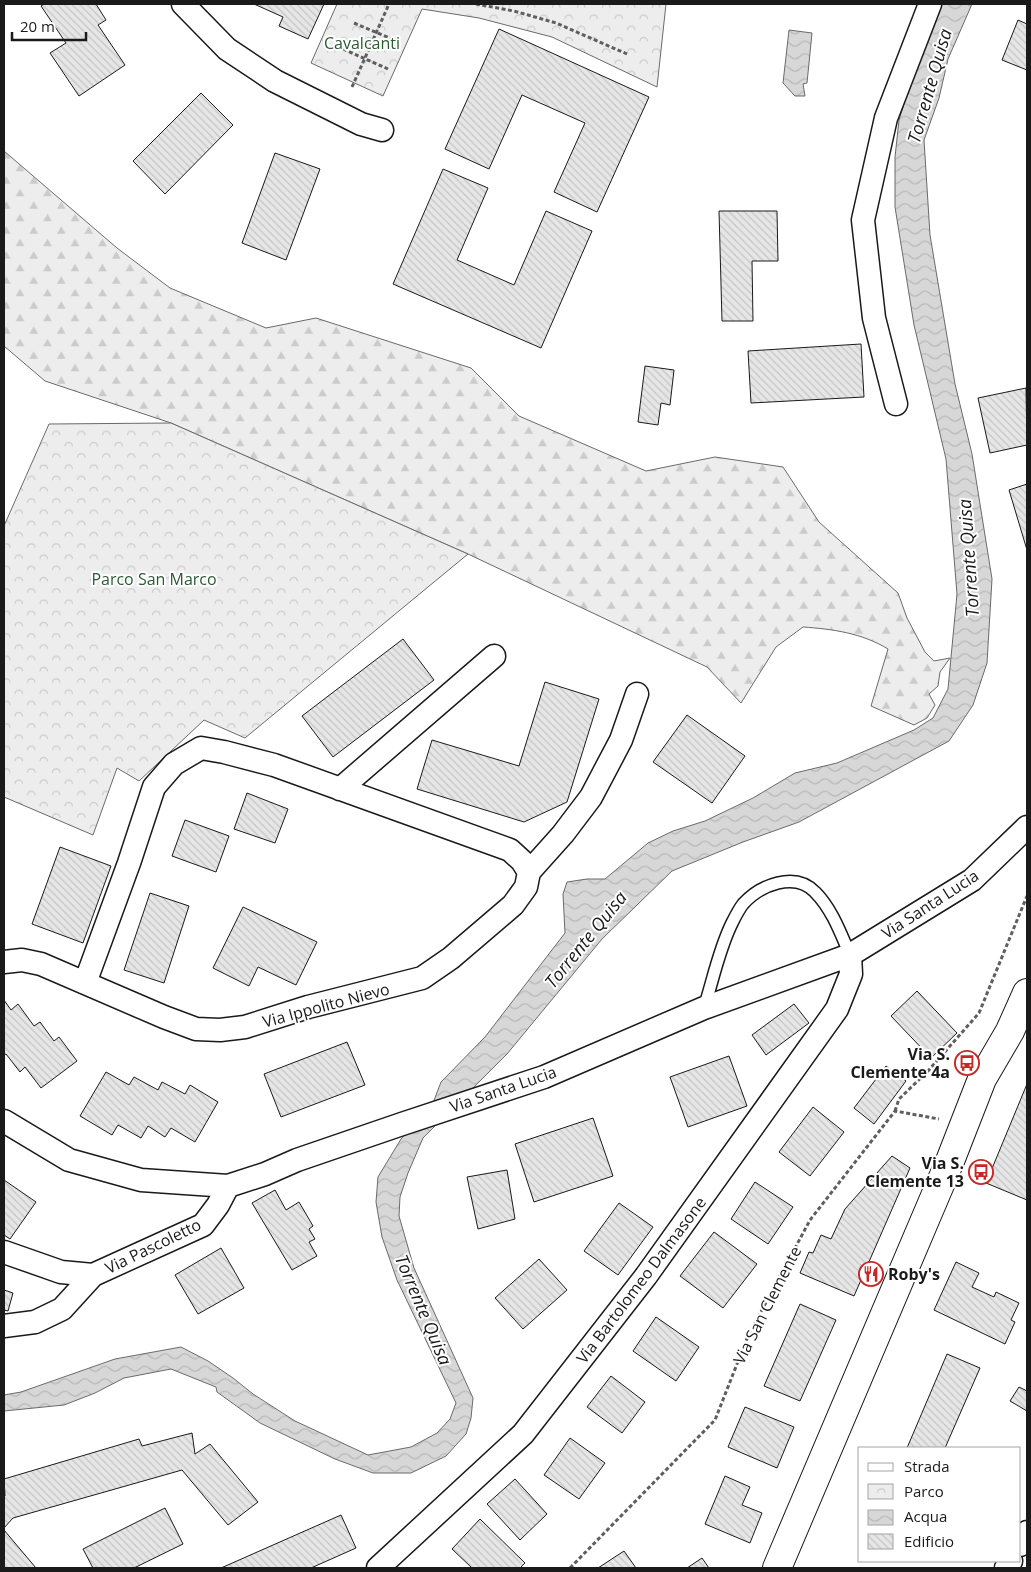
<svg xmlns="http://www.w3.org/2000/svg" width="1031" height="1572" font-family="'Open Sans',sans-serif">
	<defs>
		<pattern id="forest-firs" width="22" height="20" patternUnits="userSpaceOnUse" patternTransform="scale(1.25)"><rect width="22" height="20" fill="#ededed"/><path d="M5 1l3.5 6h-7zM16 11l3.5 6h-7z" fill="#cbcbcb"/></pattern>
		<pattern id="park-crowns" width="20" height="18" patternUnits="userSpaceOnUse" patternTransform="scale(1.25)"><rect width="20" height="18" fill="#ededed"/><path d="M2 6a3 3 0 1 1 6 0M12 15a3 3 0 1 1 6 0" fill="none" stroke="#cbcbcb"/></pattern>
		<pattern id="water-waves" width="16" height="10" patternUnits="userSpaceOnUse" patternTransform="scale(1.25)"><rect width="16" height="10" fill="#d7d7d7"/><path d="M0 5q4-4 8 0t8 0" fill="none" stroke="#b8b8b8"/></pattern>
		<pattern id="building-back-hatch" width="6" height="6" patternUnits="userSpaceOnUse" patternTransform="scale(1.25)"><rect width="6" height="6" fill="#e6e6e6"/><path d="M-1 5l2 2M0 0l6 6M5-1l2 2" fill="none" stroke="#c5c5c5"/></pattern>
	</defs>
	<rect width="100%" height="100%" fill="#fff"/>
	<path fill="url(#forest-firs)" stroke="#6a6a6a" d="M4 151 117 248 170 288 266 328 316 318 471 368 519 416 646 471 715 457 783 467 819 522 898 593 907 618 925 652 934 661 950 658 940 672 938 686 929 694 935 705 927 718 914 725 871 706 888 649C862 633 832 629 803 627L776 647 741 703 707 667 468 554 171 423 45 381 4 346Z"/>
	<path fill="url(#park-crowns)" stroke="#6a6a6a" d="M337 4H666L657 87 552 37 479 18 422 9 383 96 311 63Z
		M171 423 468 554 245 738 204 720 139 781 117 768 93 835 4 797V526L49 424Z"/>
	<path fill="url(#water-waves)" stroke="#6a6a6a" d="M935 4H972L948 59 939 98 924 140 930 235 955 384 972 454 992 579 987 663 973 705 949 741 799 822 743 842 672 871 602 939 507 1054 423 1138 408 1173 400 1197 399 1216 414 1268 473 1398 471 1418 466 1434 446 1456 411 1473H373L335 1459 260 1423 217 1392 216 1387 171 1369 124 1378 95 1393 64 1405 4 1411V1395L21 1392 115 1359 181 1347 208 1361 233 1378 253 1394 295 1421 368 1455 411 1447 437 1433 450 1419 456 1403 397 1280 382 1237 376 1202 378 1177 401 1139 433 1103 441 1082 485 1037 565 933 563 894 567 882 587 879H605L648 843 673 831 705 821 753 798 795 773 837 763 914 730 933 718 948 689 957 594 946 459 914 325 895 207V157L899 120Z
		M789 30 812 33 807 83 803 84 805 96H795L783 83Z"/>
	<path fill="url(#building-back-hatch)" stroke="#1a1a1a" d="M44 4H96L106 20 98 25 125 65 79 96 50 53 66 43 41 6Z
		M254 4H324L308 39 279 26 283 17Z
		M1018 20 1027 24V70L1002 60Z
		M499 29 649 97 597 212 554 192 585 123 522 95 489 169 445 149Z
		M201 93 233 125 165 194 133 161Z
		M275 153 320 169 286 260 242 243Z
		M443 169 488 188 457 260 514 285 546 211 592 231 541 348 393 284Z
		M719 211H777L778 261H752L753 321H722Z
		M861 344 864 397 751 403 748 351Z
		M645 366 674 370 670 405 661 403 658 425 638 422Z
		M1026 388 1027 445 990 453 978 398Z
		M1027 484V550L1009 490Z
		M403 639 434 680 333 757 302 716Z
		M545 682 599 699 567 802 524 822 417 789 432 740 519 766Z
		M687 715 745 756 712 803 653 762Z
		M247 793 288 809 275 843 234 829Z
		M185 820 229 836 216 872 172 856Z
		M60 847 111 866 83 943 32 924Z
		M150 893 189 906 164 983 124 970Z
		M243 907 317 942 296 985 258 967 249 986 213 968Z
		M917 991 957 1033 931 1058 891 1016Z
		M4 1000 11 1010 18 1004 34 1026 40 1022 54 1041 59 1037 77 1061 41 1088 25 1067 20 1072 6 1054 4 1055Z
		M794 1004 809 1023 766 1055 752 1035Z
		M347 1042 365 1085 281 1117 264 1074Z
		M729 1056 747 1106 688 1127 670 1077Z
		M886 1066 906 1081 874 1124 854 1108Z
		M106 1072 129 1085 134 1077 158 1090 162 1082 185 1094 190 1085 218 1102 195 1142 171 1128 165 1137 148 1126 141 1138 118 1125 112 1135 80 1116Z
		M1027 1084V1200L986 1183Z
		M813 1107 844 1132 810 1176 779 1152Z
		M593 1118 613 1176 534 1202 515 1144Z
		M892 1156 910 1168 854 1296 800 1273 809 1252 813 1253 821 1235 831 1239 845 1209Z
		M507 1170 515 1219 478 1229 467 1177Z
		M4 1180 36 1202 10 1239 4 1235Z
		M755 1182 793 1207 768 1244 731 1219Z
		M275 1190 286 1210 299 1202 313 1226 309 1229 315 1239 309 1242 317 1256 292 1270 252 1203Z
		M619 1203 653 1227 618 1275 584 1251Z
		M714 1232 757 1264 723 1308 680 1276Z
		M221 1248 244 1288 198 1314 175 1275Z
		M539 1259 567 1290 523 1329 495 1298Z
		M956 1262 979 1273 972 1287 994 1297 996 1292 1019 1303 1011 1320 1015 1322 1005 1344 934 1310Z
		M4 1290 13 1293 8 1311 4 1310V1312Z
		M800 1304 836 1320 800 1401 764 1386Z
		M656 1317 699 1347 676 1381 633 1351Z
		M947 1354 980 1368 945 1448H907Z
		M611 1376 645 1402 622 1433 587 1407Z
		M1019 1387 1027 1391V1411L1010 1401Z
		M745 1407 794 1427 777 1468 728 1447Z
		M192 1433 195 1454 210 1444 258 1502 228 1525 182 1470 13 1518 4 1528V1497L5 1496 4 1479 139 1439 142 1446Z
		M570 1438 605 1463 579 1499 544 1475Z
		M725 1476 750 1487 742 1505 762 1513 750 1543 705 1524Z
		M515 1479 547 1514 520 1540 487 1504Z
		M165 1508 183 1544 134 1568H93L83 1549Z
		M341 1515 356 1548 311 1568H221Z
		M480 1519 525 1563 520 1568H472L452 1549Z
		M4 1530 36 1568H4Z
		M624 1551 636 1568H598Z
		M702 1558 709 1568H687Z"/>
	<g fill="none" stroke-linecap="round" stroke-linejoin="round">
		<defs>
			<path id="lane" d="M704 1008C713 980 719 949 732 923 735 917 739 909 743 904 760 885 795 871 815 892 832 909 841 934 850 955"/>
			<path id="street" d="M183 4 227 49 275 81 361 124 382 130
				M896 404 874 318 863 220 886 118 930 4
				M340 789 494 656
				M4 962 22 960 41 964 164 1017 196 1029 220 1030 245 1027 308 1007 422 978 451 958 513 905 526 887 529 872 563 834 591 797 621 740 637 694
				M85 983 129 863 154 787 174 764 201 748 224 752 274 765 510 850 522 861 529 872
				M4 1121 69 1160 141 1180 228 1186 265 1174 297 1160 402 1124 544 1077 704 1008 850 955 972 880 1027 827
				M4 1252 61 1272 93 1275 203 1225 218 1205 228 1186
				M4 1326 35 1322 62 1309 93 1275
				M1020 1545 1027 1532
				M378 1568 523 1434 646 1276 837 1009 851 974 850 955
				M1006 1568 1011 1561"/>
			<path id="secondary" d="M777 1568 950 1161 982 1079 1010 1031 1027 993"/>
		</defs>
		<use href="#lane" stroke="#1a1a1a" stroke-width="14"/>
		<use href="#street" stroke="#1a1a1a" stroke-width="25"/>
		<use href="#secondary" stroke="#1a1a1a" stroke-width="30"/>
		<path stroke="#5f5f5f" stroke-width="3" stroke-dasharray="4 2.5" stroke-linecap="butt" d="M476 4 514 11 556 23 627 54
			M354 23 399 42
			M343 49 388 69
			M352 87 389 4
			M895 1111 899 1099 928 1071 979 1013 1027 896
			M570 1568 715 1420 748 1336 810 1220 895 1111 939 1119"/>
		<use href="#lane" stroke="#fff" stroke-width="11"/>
		<use href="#street" stroke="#fff" stroke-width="22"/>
		<use href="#secondary" stroke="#fff" stroke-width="28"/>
	</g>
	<defs>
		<symbol id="bus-ring" viewBox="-11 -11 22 22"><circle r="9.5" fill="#fff" stroke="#c62828" stroke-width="1.5"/><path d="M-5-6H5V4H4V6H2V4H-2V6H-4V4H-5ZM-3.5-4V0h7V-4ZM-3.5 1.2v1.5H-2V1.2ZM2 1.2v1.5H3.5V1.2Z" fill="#c62828"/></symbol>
		<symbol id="restaurant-ring" viewBox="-11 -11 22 22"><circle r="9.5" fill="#fff" stroke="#c62828" stroke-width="1.5"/><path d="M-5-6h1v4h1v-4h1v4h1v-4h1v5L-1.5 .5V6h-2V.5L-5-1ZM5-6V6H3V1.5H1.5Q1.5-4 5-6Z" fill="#c62828"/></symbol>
	</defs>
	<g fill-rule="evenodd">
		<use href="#bus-ring" x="953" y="1049" width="28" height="28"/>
		<use href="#bus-ring" x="967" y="1158" width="28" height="28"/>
		<use href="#restaurant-ring" x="857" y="1260" width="28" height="28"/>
	</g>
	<g text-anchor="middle" stroke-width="4" stroke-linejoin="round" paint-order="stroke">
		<g font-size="16" fill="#2b5a34" stroke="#fff">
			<text x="362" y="49">Cavalcanti</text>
			<text x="154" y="585">Parco San Marco</text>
		</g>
		<g font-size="16" fill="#1a1a1a" stroke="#fff">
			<text transform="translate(930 904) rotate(-33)" y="6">Via Santa Lucia</text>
			<text transform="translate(326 1005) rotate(-15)" y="6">Via Ippolito Nievo</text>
			<text transform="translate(503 1089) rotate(-19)" y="6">Via Santa Lucia</text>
			<text transform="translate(153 1246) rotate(-26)" y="6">Via Pascoletto</text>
			<text transform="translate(641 1280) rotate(-53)" y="6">Via Bartolomeo Dalmasone</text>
			<text transform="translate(767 1305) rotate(-63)" y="6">Via San Clemente</text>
		</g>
		<g font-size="16" font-weight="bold" fill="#1a1a1a" stroke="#fff" text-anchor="end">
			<text x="950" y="1060">Via S.<tspan x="950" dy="18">Clemente 4a</tspan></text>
			<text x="964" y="1169">Via S.<tspan x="964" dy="18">Clemente 13</tspan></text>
			<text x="888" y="1280" text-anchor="start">Roby's</text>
		</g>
		<g font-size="18" font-style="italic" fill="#1a1a1a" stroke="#fff">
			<text transform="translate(930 86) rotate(-74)" y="6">Torrente Quisa</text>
			<text transform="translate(969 558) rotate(-94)" y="6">Torrente Quisa</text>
			<text transform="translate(586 940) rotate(-51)" y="6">Torrente Quisa</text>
			<text transform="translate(423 1310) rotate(67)" y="6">Torrente Quisa</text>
		</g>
	</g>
	<rect width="1031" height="1572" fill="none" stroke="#1a1a1a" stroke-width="10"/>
	<rect x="858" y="1447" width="162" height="115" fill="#ffffff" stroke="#a3a3a3"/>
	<rect x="868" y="1463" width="25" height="8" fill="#ffffff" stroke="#a3a3a3"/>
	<text x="904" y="1472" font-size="15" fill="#1a1a1a">Strada</text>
	<rect x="868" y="1484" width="25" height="15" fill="url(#park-crowns)" stroke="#a3a3a3"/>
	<text x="904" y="1497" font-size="15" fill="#1a1a1a">Parco</text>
	<rect x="868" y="1510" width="25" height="15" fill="url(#water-waves)" stroke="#a3a3a3"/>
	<text x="904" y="1522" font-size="15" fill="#1a1a1a">Acqua</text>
	<rect x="868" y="1534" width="25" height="15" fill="url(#building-back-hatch)" stroke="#a3a3a3"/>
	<text x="904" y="1547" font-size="15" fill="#1a1a1a">Edificio</text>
	<path d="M12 32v8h74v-8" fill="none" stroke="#1a1a1a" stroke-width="2.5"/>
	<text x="20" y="32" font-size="15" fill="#1a1a1a" stroke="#ffffff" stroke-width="4" paint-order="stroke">20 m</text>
</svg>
